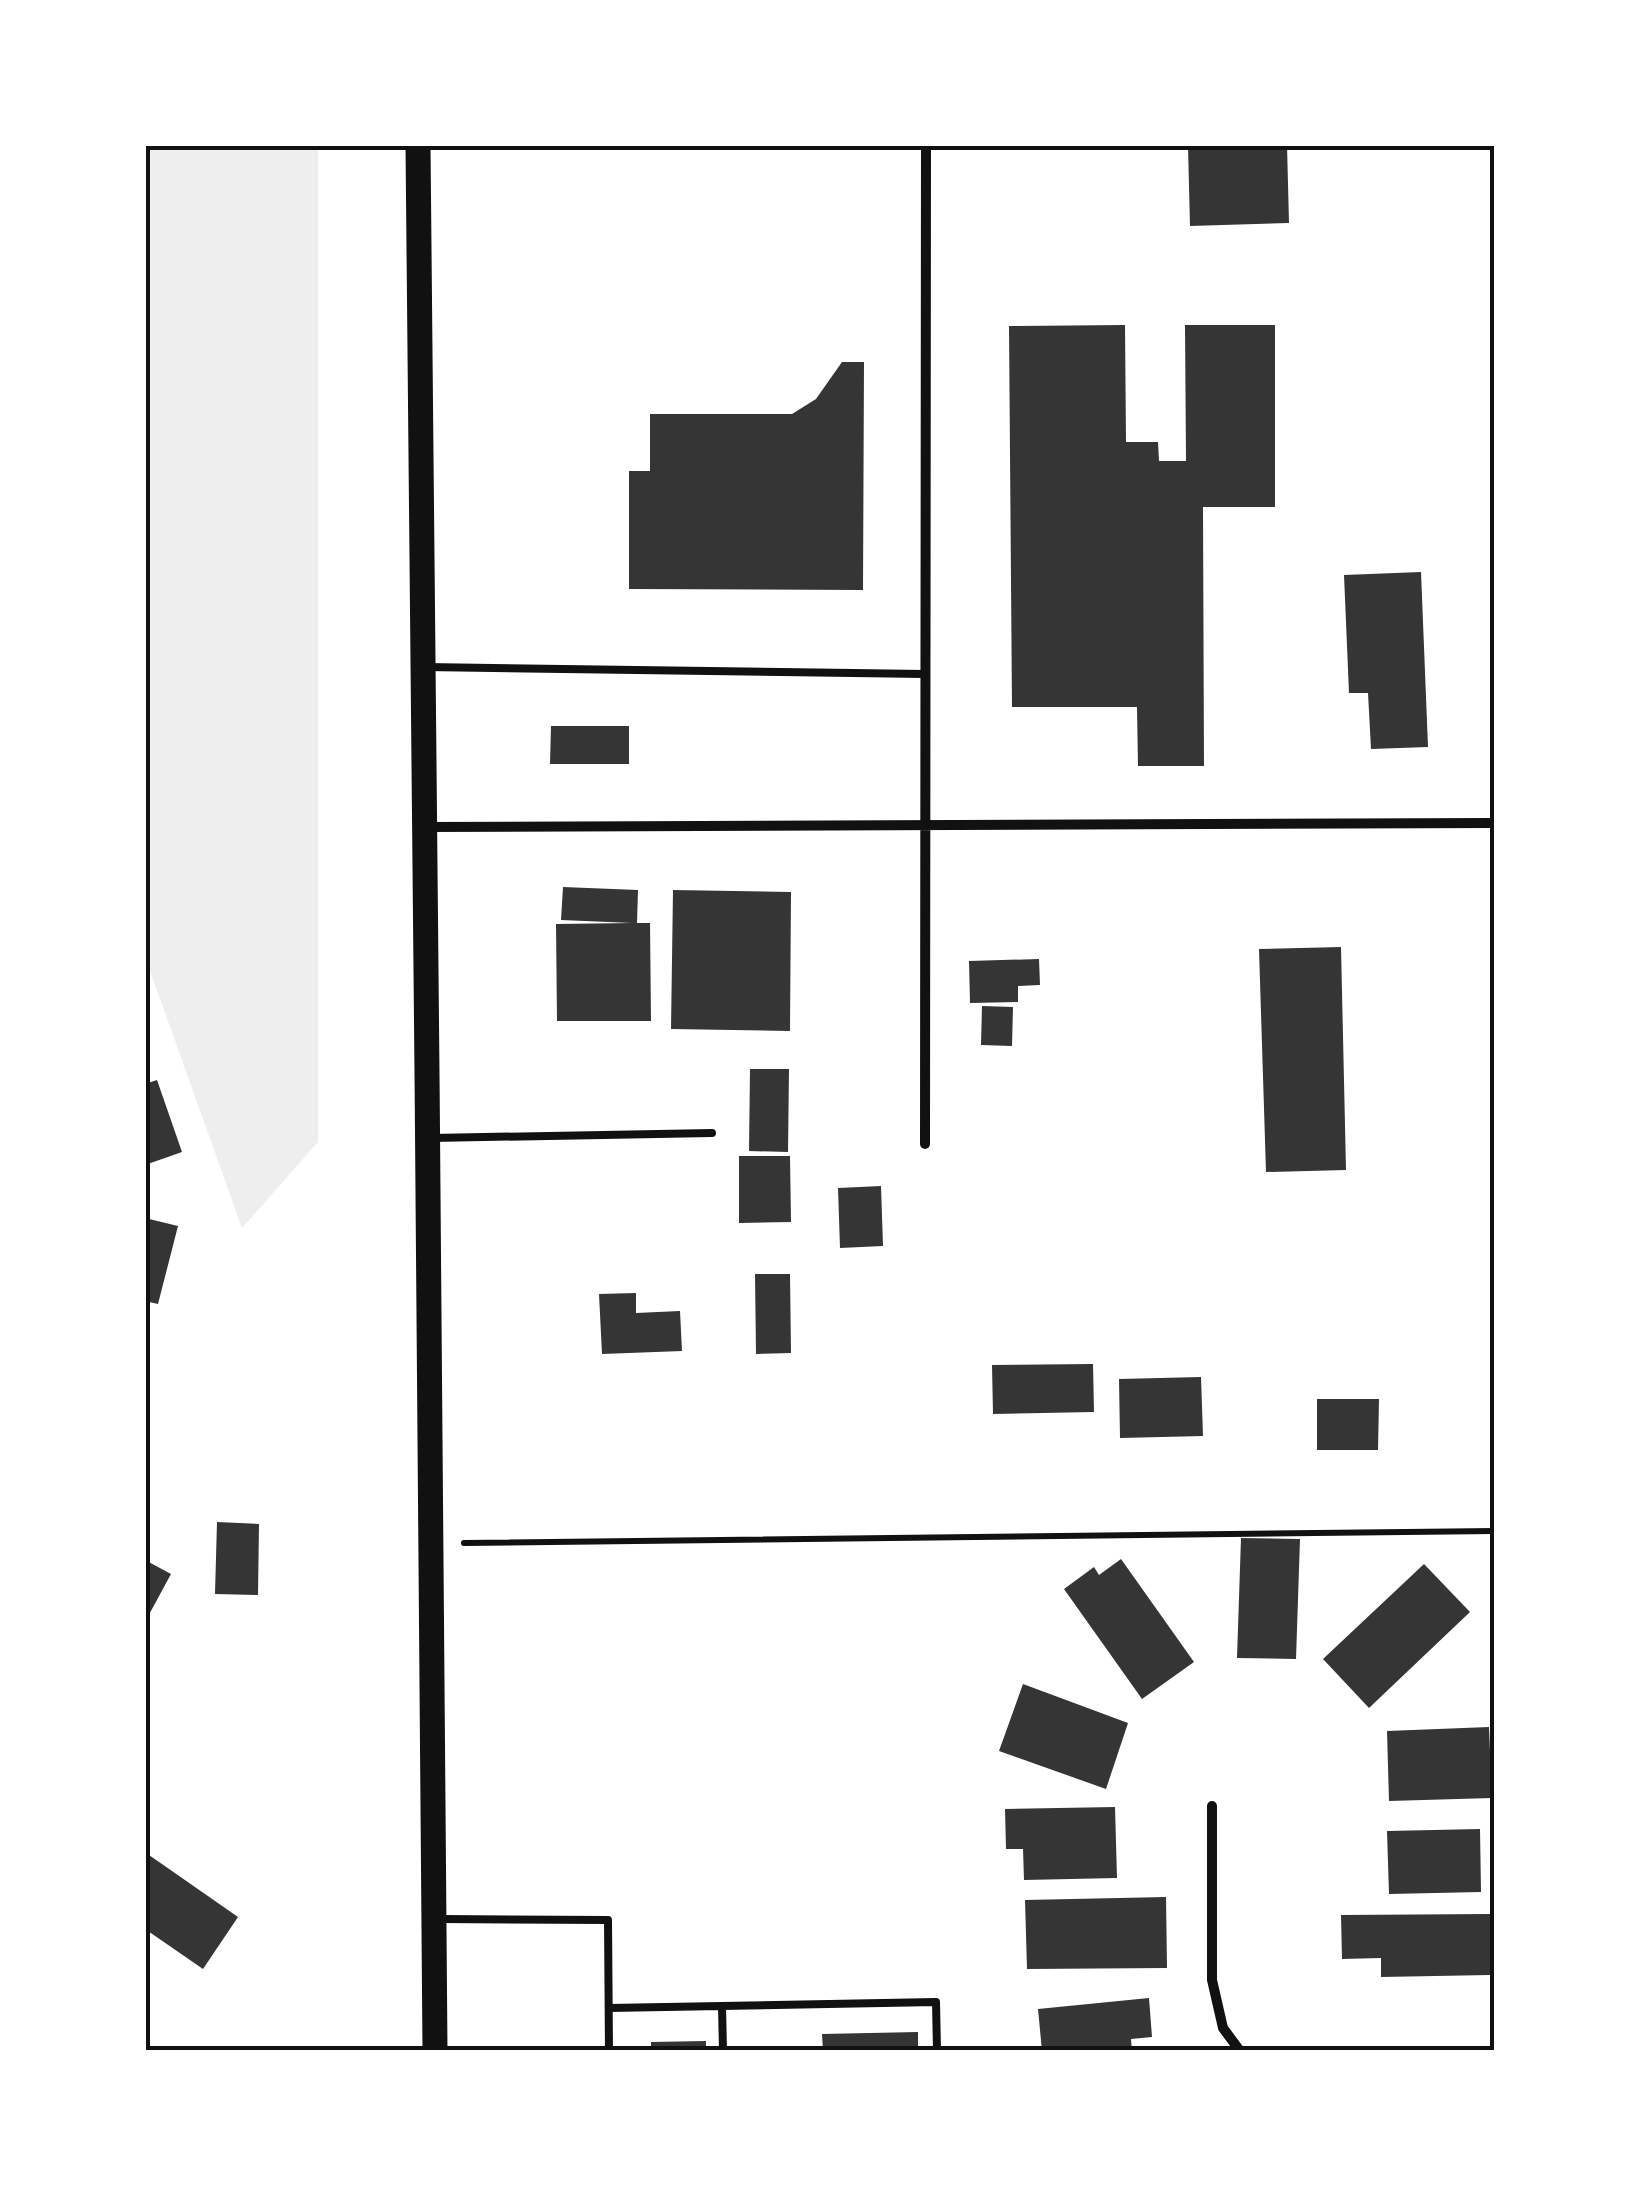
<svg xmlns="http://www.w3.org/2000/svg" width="1640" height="2196" font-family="Overpass,sans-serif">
	<rect width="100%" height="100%" fill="#fff"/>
	<path fill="#eee" d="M145 145H318V1142L242 1228 145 957Z"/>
	<path fill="#353535" d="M1287 145 1289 223 1190 226 1188 146Z
		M1125 325 1126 442H1158L1159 461H1186L1185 325H1275V507H1203L1204 766H1138L1137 707H1012L1009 326Z
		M842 362H864L863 590 629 589V471H650V414H792L816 399Z
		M1421 572 1428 747 1371 749 1368 693H1349L1344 575Z
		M551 726H629V764H550Z
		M563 887 638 890 637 923H650L651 1021H557L556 924 632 923 561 920Z
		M673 890 791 892 790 1031 671 1029Z
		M1341 947 1346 1170 1266 1172 1259 949Z
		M1039 959 1040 985 1018 986V1002L970 1003 969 961Z
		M982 1006 1013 1007 1012 1046 981 1045Z
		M750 1069H789L788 1152 749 1151Z
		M157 1080 182 1152 145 1165V1084Z
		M739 1156H790L791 1222 739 1223Z
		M881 1186 883 1246 840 1248 838 1188Z
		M145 1218 178 1226 158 1304 145 1301Z
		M755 1274H790L791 1353 756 1354Z
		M636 1293V1313L680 1311 682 1351 602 1354 599 1294Z
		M1093 1364 1094 1412 993 1414 992 1365Z
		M1201 1377 1203 1436 1120 1438 1119 1379Z
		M1317 1399H1379L1378 1450H1317Z
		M217 1522 259 1524 258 1595 215 1594Z
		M1241 1538 1300 1539 1296 1659 1237 1658Z
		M1121 1559 1194 1662 1142 1699 1064 1589 1094 1567 1099 1575Z
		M145 1560 171 1574 145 1622Z
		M1424 1564 1470 1612 1369 1708 1323 1659Z
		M1023 1684 1128 1723 1106 1789 999 1751Z
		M1489 1727 1492 1798 1389 1801 1387 1731Z
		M1115 1807 1117 1878 1024 1880 1023 1849H1006L1005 1809Z
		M1480 1829 1481 1892 1389 1894 1387 1831Z
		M149 1855 238 1917 203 1969 145 1929V1862Z
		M1166 1897 1167 1968 1027 1969 1025 1900Z
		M1490 1914V1975L1381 1977V1958L1342 1959 1341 1915Z
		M1149 1998 1152 2037 1131 2039 1132 2051H1042L1038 2009Z
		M918 2032V2051H823L822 2034Z
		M706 2041V2051H651V2042Z"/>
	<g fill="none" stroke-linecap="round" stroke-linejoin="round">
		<path stroke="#111" stroke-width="6" d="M464 1543 1495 1531"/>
		<path stroke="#111" stroke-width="8" d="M425 667 925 674
			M431 1138 712 1133
			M439 1919 608 1920 609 2051
			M722 2006 723 2051
			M609 2008 936 2002 937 2051"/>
		<path stroke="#111" stroke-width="10" d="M424 827 1495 823
			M925 1144 926 145
			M1212 1806V1980L1223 2028 1240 2051"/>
		<path stroke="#111" stroke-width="25" d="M418 145C422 780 433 1416 435 2051"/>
	</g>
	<rect width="1640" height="2196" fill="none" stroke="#ffffff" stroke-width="295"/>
	<rect x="148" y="148" width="1344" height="1900" fill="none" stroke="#111" stroke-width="4"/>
</svg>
